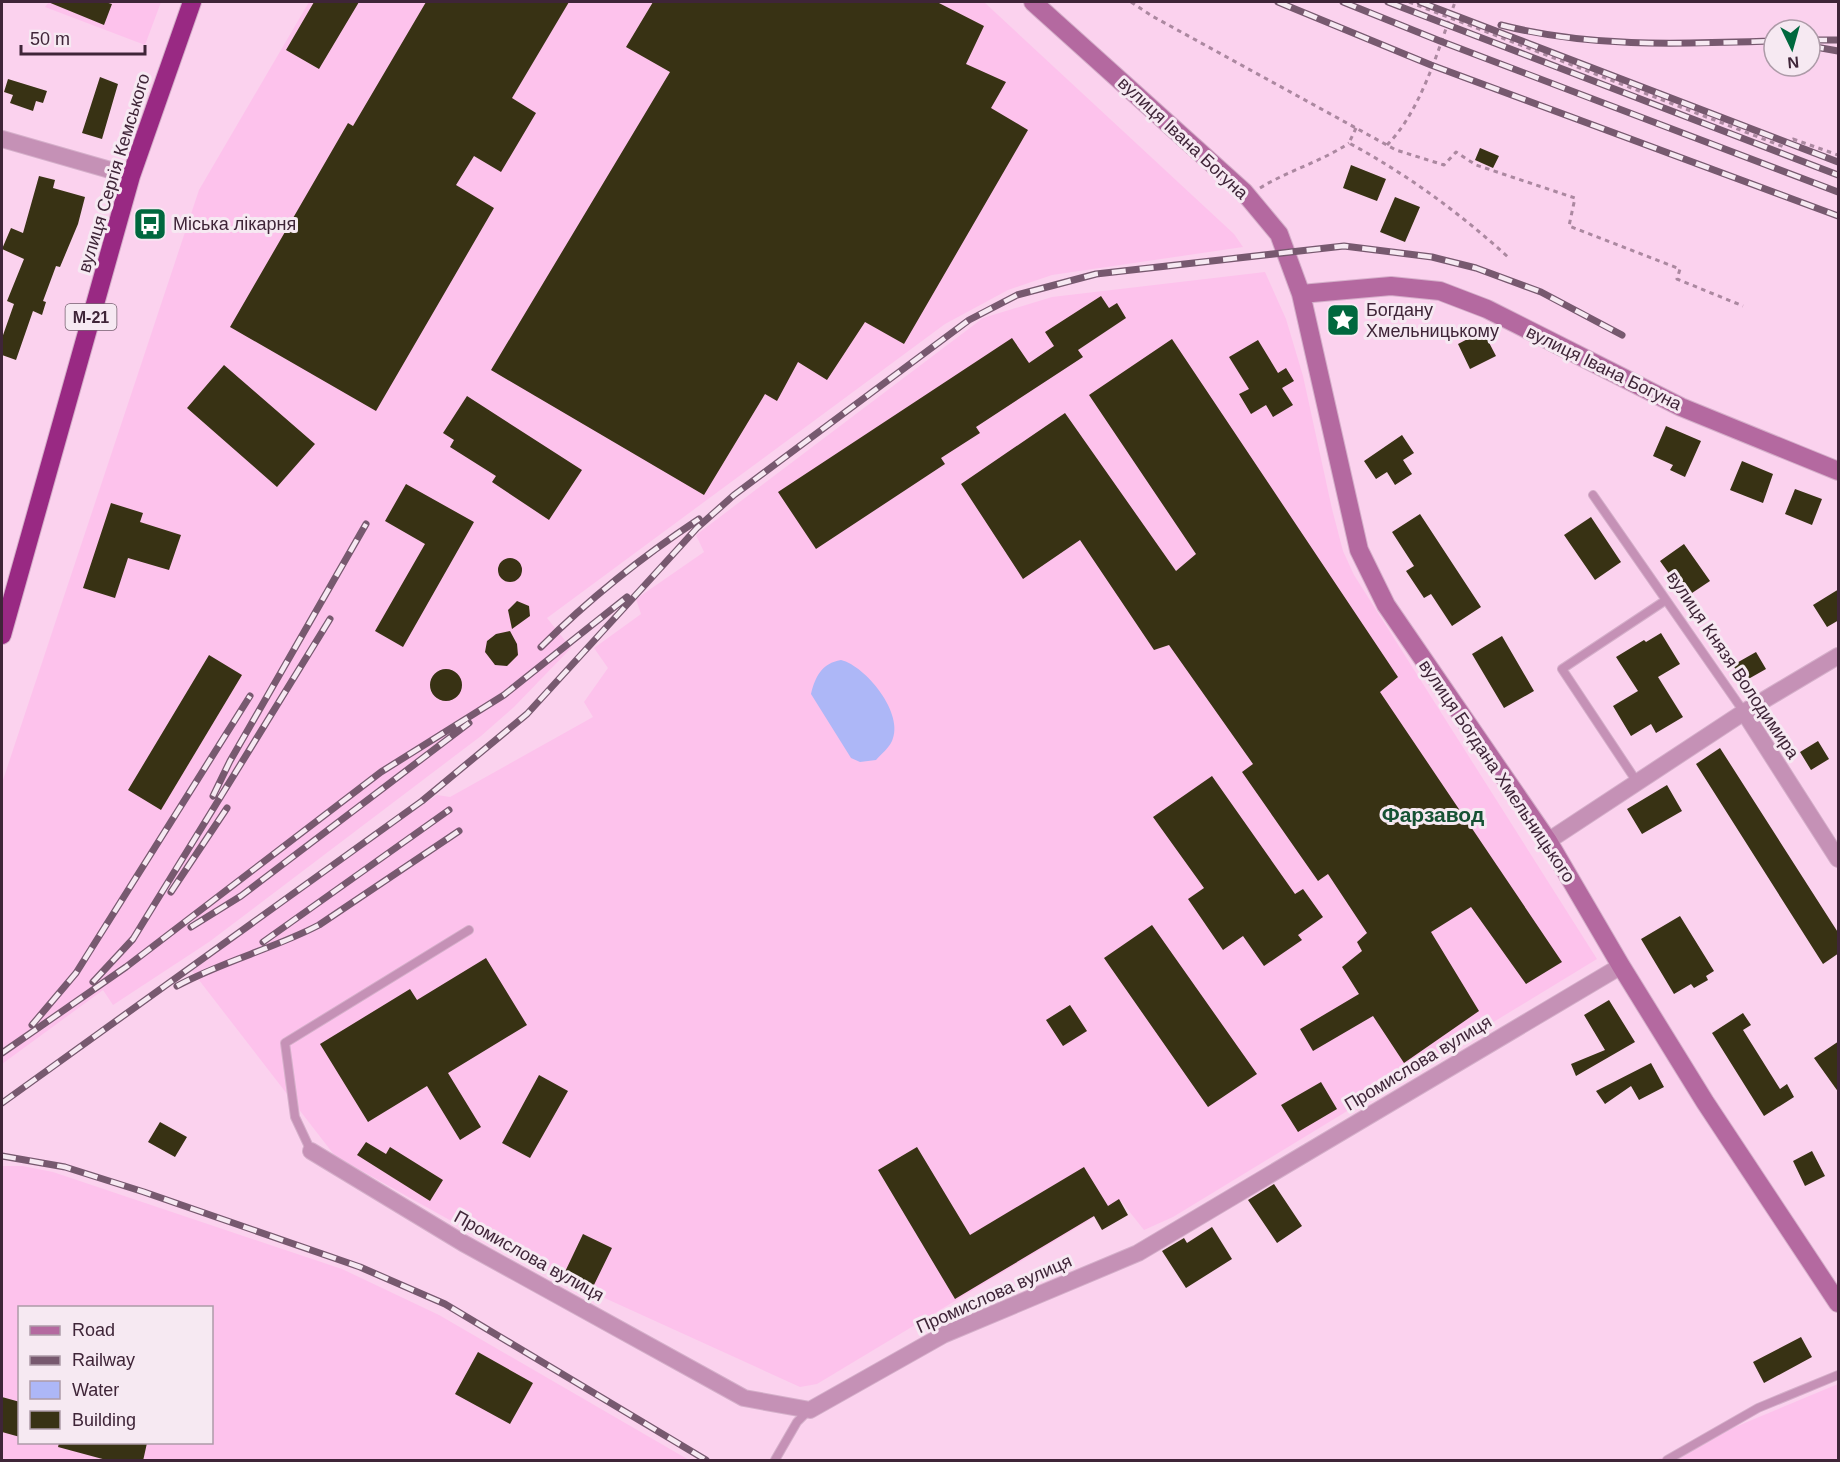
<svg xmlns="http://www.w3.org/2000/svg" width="1840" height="1462" font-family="Arial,sans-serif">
	<rect width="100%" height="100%" fill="#fbd2ee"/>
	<path fill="#fdc2ec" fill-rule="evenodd" d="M49 2H161L145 45 45 7Z
		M309 2H984L1234 234 1243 247 1052 275 1008 290 945 324 547 618 571 648 514 707 481 736 209 942 113 1005 103 990 2 1064V783L199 190Z
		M1265 272 1286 319 1303 376 1332 509 1343 551 1354 575 1597 959 1173 1217 1144 1230 1121 1201 817 1384 800 1387 598 1295 489 1242 335 1156 192 971 258 920 437 795 450 797 593 717 584 702 608 668 594 648 641 614 636 599 704 552 696 535 983 318 1052 297Z
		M2 1166H22L53 1172 342 1269 439 1315 689 1460H2ZM20 1308H212V1442H20Z
		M1838 1384V1460H1654L1661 1458Z"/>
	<path fill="#adb7f7" d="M841 660C866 666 905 714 892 741 889 748 881 754 876 760L860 762 851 758 811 694C815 677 822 663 841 660Z"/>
	<path fill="#383214" d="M48 2H105L112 4 104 25Z
		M314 2H359L319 69 286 50Z
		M426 2H569L512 98 536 113 501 172 474 156 456 185 494 208 376 411 230 327 348 123 353 126Z
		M653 2H937L984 26 966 64 1006 82 991 108 1028 130 904 344 865 322 827 380 798 362 777 401 765 394 704 495 491 370 670 72 626 47Z
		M100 77 118 84 102 139 82 133Z
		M8 79 47 91 43 103 36 101 33 111 10 103 13 95 4 92Z
		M1480 148 1499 156 1493 168 1475 160Z
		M1351 165 1386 179 1377 201 1343 188Z
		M39 176 55 180 53 188 85 197 78 224 60 267 56 266 43 301 46 302 42 315 33 311 16 360 2 355V338L14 304 7 301 24 259 2 249 11 228 23 233Z
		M1395 197 1420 207 1405 242 1380 232Z
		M1101 296 1109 308 1117 303 1126 318 1078 350 1083 357 976 427 980 433 941 458 945 464 816 549 778 492 1012 338 1029 363 1054 346 1045 332Z
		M1483 331 1496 356 1470 369 1458 344Z
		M1172 339 1398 677 1380 692 1562 962 1526 984 1471 907 1431 932 1479 1011 1404 1063 1373 1016 1313 1051 1300 1029 1359 994 1342 967 1362 951 1357 942 1367 933 1328 874 1318 881 1242 772 1253 764 1169 645 1154 650 1080 540 1023 579 961 484 1065 413 1176 571 1196 554 1089 395Z
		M1258 340 1278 373 1286 368 1294 381 1282 388 1293 405 1273 417 1266 405 1251 414 1239 394 1249 389 1229 357Z
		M224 365 315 444 277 487 187 408Z
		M467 396 582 470 549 520 492 482 496 476 450 447 454 440 443 433Z
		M1666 426 1701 441 1685 477 1670 470 1673 465 1653 456Z
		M1402 435 1414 453 1403 460 1412 474 1395 485 1387 472 1376 479 1364 461Z
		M1742 461 1773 474 1763 503 1730 490Z
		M406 484 474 522 403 647 375 631 425 544 385 521Z
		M1795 489 1822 499 1812 525 1785 514Z
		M111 503 143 513 140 522 181 535 169 570 128 558 115 598 83 588Z
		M1420 514 1481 607 1452 626 1431 594 1424 598 1406 571 1414 566 1392 532Z
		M1591 517 1621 562 1595 580 1564 535Z
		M1684 544 1710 581 1686 597 1660 561Z
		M498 570a12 12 0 1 1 24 0a12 12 0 1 1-24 0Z
		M1839 589V620L1827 627 1813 605Z
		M517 601 529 606 530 616 512 629 508 610Z
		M510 631 517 644 518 655 507 666 495 665 485 652 487 641 496 634Z
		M1661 633 1680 664 1658 677 1683 717 1656 733 1651 724 1631 736 1613 706 1638 691 1616 657 1644 640 1646 642Z
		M1502 636 1534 691 1504 708 1472 654Z
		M1756 652 1766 669 1743 682 1733 665Z
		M209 655 242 675 161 810 128 790Z
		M430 685a16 16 0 1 1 32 0a16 16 0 1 1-32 0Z
		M1818 741 1829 759 1811 770 1800 752Z
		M1720 748 1839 934V953L1823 964 1696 764Z
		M1212 776 1295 894 1303 889 1323 917 1298 935 1302 940 1264 966 1243 936 1223 950 1188 899 1204 888 1153 817Z
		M1667 785 1682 811 1642 834 1627 809Z
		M1680 916 1714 971 1706 976 1708 980 1694 988 1691 984 1674 994 1641 939Z
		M1152 925 1257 1074 1208 1107 1104 958Z
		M486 958 527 1025 448 1073 481 1127 460 1140 427 1086 368 1122 320 1044 410 989 417 1000Z
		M1609 1000 1635 1042 1576 1076 1571 1064 1605 1050 1584 1015Z
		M1070 1005 1087 1031 1063 1046 1046 1020Z
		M1743 1013 1751 1025 1743 1030 1780 1089 1787 1084 1794 1097 1764 1116 1712 1033Z
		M1839 1041V1093L1814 1058Z
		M1651 1063 1664 1087 1639 1100 1631 1086 1605 1104 1596 1091Z
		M539 1075 568 1091 530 1158 502 1143Z
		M1321 1082 1337 1109 1298 1132 1281 1105Z
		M160 1122 187 1137 175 1157 148 1142Z
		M366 1142 386 1154 390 1147 443 1180 430 1201 357 1155Z
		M917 1147 970 1235 1084 1167 1108 1206 1119 1199 1128 1215 1102 1230 1094 1216 955 1299 878 1170Z
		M1812 1151 1825 1176 1805 1186 1793 1161Z
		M1274 1184 1302 1226 1277 1243 1248 1200Z
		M1212 1227 1232 1259 1186 1288 1162 1251 1184 1238 1187 1243Z
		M583 1234 612 1248 592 1289 563 1276Z
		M1801 1337 1812 1357 1764 1383 1753 1362Z
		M478 1352 533 1383 510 1424 455 1394Z
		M2 1397 20 1402V1437L2 1432Z
		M59 1443H147L143 1461H110L58 1447Z"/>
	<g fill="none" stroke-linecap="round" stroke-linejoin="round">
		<defs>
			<path id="lane" d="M1593 495 1744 712
				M1637 782 1562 669 1666 600
				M311 1151 295 1117 285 1043 469 930
				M775 1460 797 1422 809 1410
				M1667 1460 1758 1408 1838 1375"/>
			<path id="street" d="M2 139 131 176
				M1744 712 1838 859
				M1548 841 1744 712 1838 656
				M311 1151 463 1243 744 1398 810 1410 943 1335 1138 1253 1621 966"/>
			<path id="secondary" d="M1033 2 1244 192 1279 234 1301 294 1359 550 1386 605 1548 841 1621 966 1705 1102 1838 1303
				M1301 294 1391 286 1440 291 1487 309 1681 407 1838 471"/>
			<path id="highway" d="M2 635 131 176 192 2"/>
		</defs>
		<use href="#lane" stroke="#d5afca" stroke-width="10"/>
		<use href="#street" stroke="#d5afca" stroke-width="18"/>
		<use href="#secondary" stroke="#d5afca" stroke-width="20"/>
		<use href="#highway" stroke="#d5afca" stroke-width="20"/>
		<path stroke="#ab88a0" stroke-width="3" stroke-dasharray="4.5 4.5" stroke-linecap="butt" d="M1131 2 1152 16 1396 150 1444 165 1456 152 1476 165 1575 198 1569 226 1680 269 1677 279 1743 306
			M1409 2 1784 147 1793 139 1838 155
			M1356 128 1349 143C1408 175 1460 213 1509 258
			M1387 145C1421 111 1439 48 1455 2
			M1260 188C1289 170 1321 162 1349 143"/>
		<use href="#lane" stroke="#c591b6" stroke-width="8"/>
		<use href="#street" stroke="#c591b6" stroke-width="16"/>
		<use href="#secondary" stroke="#b469a0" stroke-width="18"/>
		<use href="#highway" stroke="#992983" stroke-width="18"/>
		<defs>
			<path id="rail" d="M1278 2 1431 65 1838 216
				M1343 2 1440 41 1838 192
				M1388 2 1838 175
				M1420 2 1838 162
				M1501 25C1591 48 1681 44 1774 41
				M1813 40H1838
				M1810 46 1838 51
				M541 647C588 600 643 556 699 519
				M213 796 230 761 366 524
				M171 892 227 808
				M191 927 241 896 469 723
				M263 942 449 810
				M93 982 133 939 330 619
				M177 986C223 961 273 949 319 925L459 831
				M32 1025 76 973 250 696
				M2 1053 126 967 381 772 504 695 627 597
				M2 1103 422 801 527 714 697 528 734 495 969 320 1017 295 1096 274 1344 246 1432 257 1476 268 1541 292 1622 335
				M2 1156 65 1167 144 1192 360 1267 445 1304 706 1460"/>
		</defs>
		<use href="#rail" stroke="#77596f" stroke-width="7"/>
		<use href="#rail" stroke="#f6e9f2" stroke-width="4.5" stroke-dasharray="14" stroke-linecap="butt"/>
	</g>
	<defs>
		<symbol id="bus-square" viewBox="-11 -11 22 22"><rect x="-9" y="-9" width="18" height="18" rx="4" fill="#00683e" stroke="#f6e9f2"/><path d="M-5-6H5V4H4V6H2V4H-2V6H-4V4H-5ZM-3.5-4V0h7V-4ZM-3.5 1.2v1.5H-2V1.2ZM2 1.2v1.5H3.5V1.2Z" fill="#fff"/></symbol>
		<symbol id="sight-square" viewBox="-11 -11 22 22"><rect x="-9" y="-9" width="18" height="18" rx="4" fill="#00683e" stroke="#f6e9f2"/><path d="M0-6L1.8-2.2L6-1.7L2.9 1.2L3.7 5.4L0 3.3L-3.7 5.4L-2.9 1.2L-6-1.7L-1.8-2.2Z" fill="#fff"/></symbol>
	</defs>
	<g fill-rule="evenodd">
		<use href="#bus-square" x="131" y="205" width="38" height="38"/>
		<use href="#sight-square" x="1324" y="301" width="38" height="38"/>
	</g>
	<g text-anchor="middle" stroke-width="6" stroke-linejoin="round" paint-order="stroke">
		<rect fill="#f6e9f2" stroke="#766070" stroke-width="1.5" x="65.5" y="304" width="51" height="26" rx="4.5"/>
		<g font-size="16" font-weight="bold" fill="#3f2538">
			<text x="91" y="323">М-21</text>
		</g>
		<g font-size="18" fill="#3f2538" stroke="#f6e9f2">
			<text transform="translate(1183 138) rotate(43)" y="6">вулиця Івана Богуна</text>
			<text transform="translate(114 173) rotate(-73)" y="6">вулиця Сергія Кемського</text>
			<text transform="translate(1604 368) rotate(26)" y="6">вулиця Івана Богуна</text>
			<text transform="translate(1733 665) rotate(56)" y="6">вулиця Князя Володимира</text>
			<text transform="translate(1497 771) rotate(56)" y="6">вулиця Богдана Хмельницького</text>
			<text transform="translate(1418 1063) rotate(-31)" y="6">Промислова вулиця</text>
			<text transform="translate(529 1256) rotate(29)" y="6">Промислова вулиця</text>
			<text transform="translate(994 1294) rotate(-24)" y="6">Промислова вулиця</text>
		</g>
		<g font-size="18" fill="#3f2538" stroke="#f6e9f2" text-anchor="start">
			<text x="173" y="230">Міська лікарня</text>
			<text x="1366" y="316">Богдану<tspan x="1366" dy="21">Хмельницькому</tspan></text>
		</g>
		<g font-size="21" font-weight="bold" fill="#165234" stroke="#f6e9f2">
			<text x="1433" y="822">Фарзавод</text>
		</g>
	</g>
	<rect width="1840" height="1462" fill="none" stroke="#3f2538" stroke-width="6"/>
	<rect x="18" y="1306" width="195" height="138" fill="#f6e9f2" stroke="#ad9ba8" stroke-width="1.5"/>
	<rect x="30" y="1326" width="30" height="9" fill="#b469a0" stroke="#ad9ba8" stroke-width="1.5"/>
	<text x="72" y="1336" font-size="18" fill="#3f2538">Road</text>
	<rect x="30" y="1356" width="30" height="9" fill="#77596f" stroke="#ad9ba8" stroke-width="1.5"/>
	<text x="72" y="1366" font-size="18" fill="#3f2538">Railway</text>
	<rect x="30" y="1381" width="30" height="18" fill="#adb7f7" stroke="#ad9ba8" stroke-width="1.5"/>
	<text x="72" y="1396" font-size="18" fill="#3f2538">Water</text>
	<rect x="30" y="1411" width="30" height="18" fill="#383214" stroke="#ad9ba8" stroke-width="1.5"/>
	<text x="72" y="1426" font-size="18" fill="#3f2538">Building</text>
	<g transform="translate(1792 48) rotate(175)"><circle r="28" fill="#f6e9f2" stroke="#ad9ba8" stroke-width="1.5"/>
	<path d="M0-4.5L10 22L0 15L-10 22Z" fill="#00683e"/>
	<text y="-9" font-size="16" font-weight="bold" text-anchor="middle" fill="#3f2538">N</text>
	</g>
	<path d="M21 45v9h124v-9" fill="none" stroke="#3f2538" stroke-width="3"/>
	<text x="30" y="45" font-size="18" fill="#3f2538" stroke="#f6e9f2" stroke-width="4.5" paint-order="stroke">50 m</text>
</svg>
